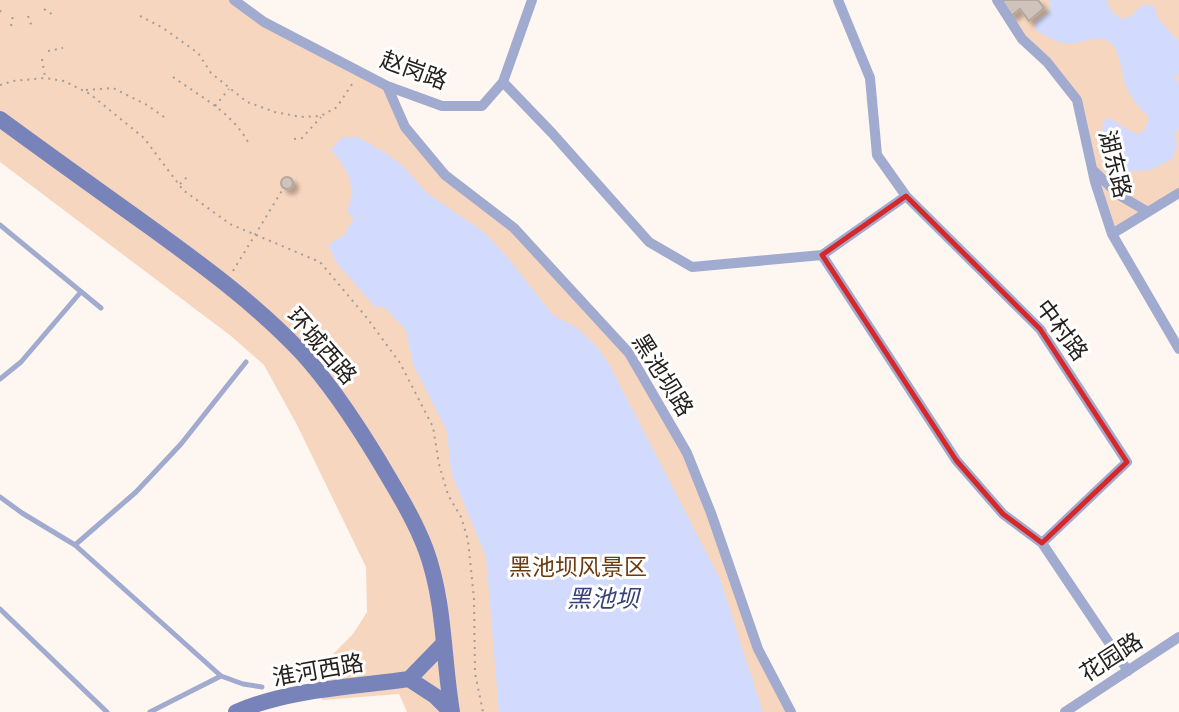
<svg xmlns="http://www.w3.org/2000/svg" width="1179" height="712" font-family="'PT Sans','Noto Sans SC',sans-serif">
	<defs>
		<filter id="shadow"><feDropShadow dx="5" dy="5" stdDeviation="2" flood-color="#0004"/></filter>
	</defs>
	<rect width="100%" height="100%" fill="#fef6f1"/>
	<path fill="#f7d6bf" d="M0 0H234L387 86 405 127 445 175 514 228 629 353 687 453 758 649 791 712H407L399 694 322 700 314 673 353 634 367 612 366 567 297 425 264 365 231 336 0 162Z
		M997 0H1179V193L1112 234 1077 100Z"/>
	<path fill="#d2dbfd" d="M1049 0H1107C1107 8 1116 16 1123 19L1131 16 1142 5H1151L1156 8 1157 17 1179 42V74L1175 77 1179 84V129L1175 133 1177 146 1172 159 1151 170 1124 172 1109 160 1102 135 1103 120 1109 118 1136 134 1144 131 1149 117C1139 108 1132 99 1126 86 1121 74 1121 49 1108 41 1097 35 1082 43 1070 44 1058 44 1045 35 1035 30L1036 20C1046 16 1052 12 1049 0Z
		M342 137H358L387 154 403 166 427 193 484 232 509 259 553 315 576 327 597 347 609 364 720 579 763 712H499L486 557 451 472 447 431 413 364 406 330 384 307H375L336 262 328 245 344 235 354 218 347 212C357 187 348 169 331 150Z"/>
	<path fill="#cfc3bb" stroke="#b3a79f" stroke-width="2" filter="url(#shadow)" d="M1000 0H1038L1044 8 1029 21 1020 9 1011 16Z
		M281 183a6 6 0 1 1 12 0a6 6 0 1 1-12 0Z"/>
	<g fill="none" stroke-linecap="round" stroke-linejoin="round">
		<path stroke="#a49d99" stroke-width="2" stroke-dasharray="2 5" stroke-linecap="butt" d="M44 9 55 16
			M0 12 1 10
			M28 16 32 27
			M140 16 163 28 198 53 211 73 247 102 275 112 301 117 321 116 337 107 354 81
			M11 26 13 15
			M48 51 63 48
			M42 59 45 77
			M173 77C201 97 233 113 249 144
			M0 85 13 81 45 78 64 81 90 94 144 138 183 190 230 224 320 262 367 318 400 363 433 427 439 464 448 495 461 517 468 540 474 599 475 673 483 712
			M86 90 113 88 147 105 167 119
			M215 106 229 89
			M294 139 302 138 321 117
			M180 184 187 177
			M233 271 283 189"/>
		<path stroke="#a1aacf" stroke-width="5" d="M0 225 101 308
			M0 379 21 362 80 293
			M0 497 22 513 75 545 221 676 243 684 262 687
			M75 545 136 492 181 444 246 362
			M0 609 107 712
			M150 712 221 676"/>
		<path stroke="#a1aacf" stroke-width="10" d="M234 0 264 22 387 86 442 106H482L503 82 532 0
			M838 0 870 78 877 155 906 196 1040 329 1127 462 1042 543 1128 671
			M997 0 1022 39 1047 62 1077 100 1095 182 1112 234 1179 349
			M503 82 552 133 649 242 692 267 822 255 956 460 1003 514 1042 543
			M387 86 405 127 445 175 514 228 629 353 687 453 711 513 758 649 791 712
			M1093 170 1119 195 1148 212
			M1112 234 1179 193
			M822 255 906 196
			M1065 712 1179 637"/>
		<path stroke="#7884b9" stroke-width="16" d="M0 119C49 155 98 190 147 225 201 264 256 304 302 353 332 386 356 423 379 461 396 490 414 518 426 550 445 602 443 658 452 712
			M409 679 435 696 451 712
			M409 679 444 643
			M236 712C289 689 352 687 409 679"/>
	</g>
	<path fill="none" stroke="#d62828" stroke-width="5" stroke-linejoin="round" d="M906 196 1040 329 1127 462 1042 543 1003 514 956 460 822 255Z"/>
	<g text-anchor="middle" stroke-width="6" stroke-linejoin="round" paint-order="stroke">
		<g font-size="23" fill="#25211e" stroke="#fff">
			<text transform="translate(414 70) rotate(20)" y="8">赵岗路</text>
			<text transform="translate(1115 164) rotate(76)" y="8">湖东路</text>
			<text transform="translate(1062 330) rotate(53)" y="8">中村路</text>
			<text transform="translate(322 346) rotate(49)" y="8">环城西路</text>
			<text transform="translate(663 375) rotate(58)" y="8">黑池坝路</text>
			<text transform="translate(1111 657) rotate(-33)" y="8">花园路</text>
			<text transform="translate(318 670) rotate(-10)" y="8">淮河西路</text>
		</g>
		<g font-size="23" fill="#6c3a0e" stroke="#fff">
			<text x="578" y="575">黑池坝风景区</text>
		</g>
		<g font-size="24" font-style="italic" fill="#374175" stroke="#fff">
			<text x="603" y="607">黑池坝</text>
		</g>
	</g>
</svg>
